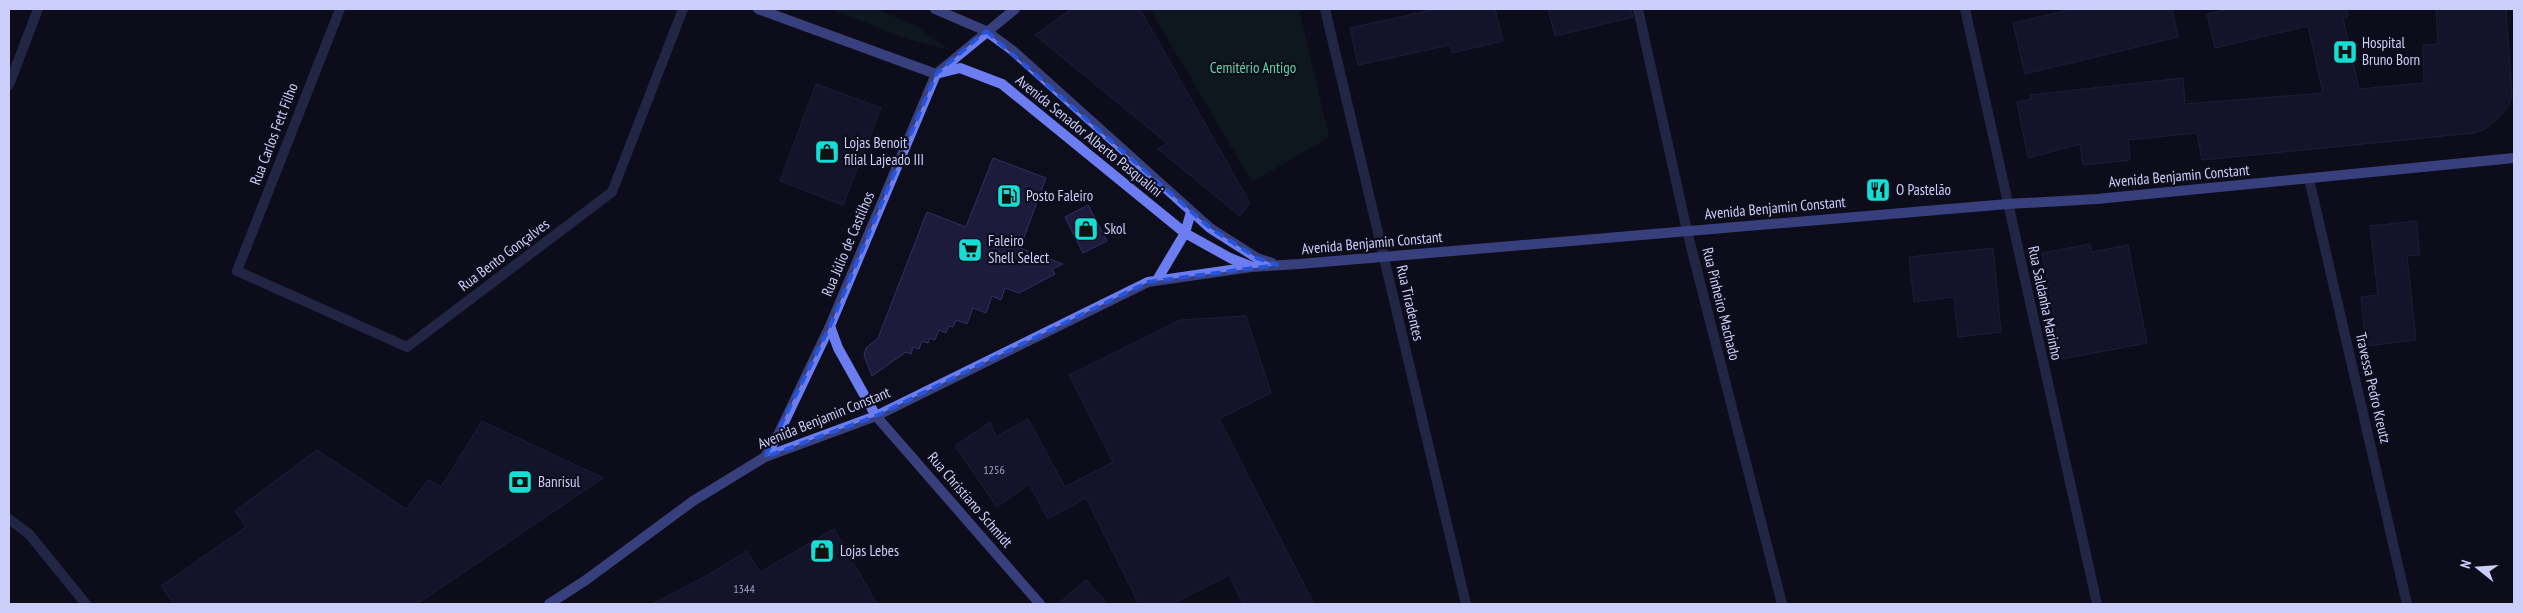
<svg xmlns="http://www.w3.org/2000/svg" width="2523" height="613" font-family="'PT Sans Narrow',sans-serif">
	<rect width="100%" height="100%" fill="#0d0d1c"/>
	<path fill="#112521" d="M831 9H875L914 25 950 50 907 39Z
		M1150 9H1299L1329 137 1252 182Z"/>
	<path fill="#1c1b3b" stroke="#312f65" d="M1071 9H1140L1250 203 1240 216 1158 149 1167 143 1035 35Z
		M1436 9H1495L1503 41 1452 53 1450 45 1358 65 1350 28Z
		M1548 9H1631L1633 17 1555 36Z
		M2073 9H2172L2178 37 2025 74 2013 23Z
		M2230 9H2347L2348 17 2343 18 2359 89 2424 83 2423 45 2438 44 2436 9H2506L2512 96 2507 108 2497 119 2485 129 2474 133 2202 160 2197 133 2128 140 2130 160 2083 165 2080 144 2028 158 2017 102 2031 99 2030 95 2183 78 2185 104 2323 93 2308 26 2215 48 2207 14Z
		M816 84 881 108 843 205 780 181Z
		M993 158 1046 178 1020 248 1063 264 1052 269 1055 274 1019 293 1005 288 1001 300 992 296 986 313 973 308 967 324 956 320 953 327 949 326 946 333 939 330 935 340 930 338 928 343 922 341 919 349 913 347 911 354 906 352 872 376 864 355 866 348 878 338 927 212 966 227Z
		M1088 205 1107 241 1083 253 1065 217Z
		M2416 221 2420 255 2407 256 2416 340 2366 346 2361 297 2378 295 2370 226Z
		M2090 244 2092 252 2128 245 2147 343 2062 359 2042 253Z
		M1993 248 2001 332 1958 337 1954 297 1914 302 1909 257Z
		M1246 316 1271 393 1219 419 1314 604H1243L1229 575 1172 604H1139L1086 498 1048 519 1029 484 997 507 955 446 990 422 996 437 1028 419 1065 487 1113 462 1069 375 1180 320Z
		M482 421 603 478 417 604H174L161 586 246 527 235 511 317 450 406 509 428 480 441 487Z
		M834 529 877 604H652L710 574 747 551 760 572Z
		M1086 580 1108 604H1058Z"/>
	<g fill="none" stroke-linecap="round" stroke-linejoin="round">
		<path stroke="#3c4377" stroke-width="10" d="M340 9 237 271 407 347 612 192 683 9
			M9 85 38 9
			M2309 179 2407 604
			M9 519 29 534 86 604"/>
		<path stroke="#3c4377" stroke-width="10" d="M1325 9 1466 604
			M1638 9 1687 231 1782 604
			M1965 9 2097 604"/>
		<path stroke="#6c7df2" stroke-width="10" d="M758 9 936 74 960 68 1002 84 1185 233 1230 258 1250 266
			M935 9 986 31 1012 50 1210 228 1257 258 1272 263
			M1157 280 1185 233 1191 212
			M830 326 838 348 876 416 1040 604
			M765 457 779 433 830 326 936 74 1015 9
			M549 604 586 580 693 501 765 457 876 416 1148 282 1251 267 1299 264 2008 204 2097 199 2514 158"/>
	</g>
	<path d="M0 0H2523V613H0ZM986 31 1210 228 1257 258 1277 265 1148 282 876 416 765 457 830 326 936 74Z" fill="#0d0d1c" fill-opacity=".55" fill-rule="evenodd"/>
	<path fill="none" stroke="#2654da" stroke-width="4" stroke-dasharray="10 6" stroke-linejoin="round" d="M986 31 1210 228 1257 258 1277 265 1148 282 876 416 765 457 830 326 936 74Z"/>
	<defs>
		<symbol id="hospital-square" viewBox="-11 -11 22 22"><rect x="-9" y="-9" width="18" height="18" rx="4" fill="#14ded4" stroke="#0d0d1c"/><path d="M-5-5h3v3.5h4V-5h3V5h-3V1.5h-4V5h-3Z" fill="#111"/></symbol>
		<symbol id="shop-square" viewBox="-11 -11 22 22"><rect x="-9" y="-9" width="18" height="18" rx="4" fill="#14ded4" stroke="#0d0d1c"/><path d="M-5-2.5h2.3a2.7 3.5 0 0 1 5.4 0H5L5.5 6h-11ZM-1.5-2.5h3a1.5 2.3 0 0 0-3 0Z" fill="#111"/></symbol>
		<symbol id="restaurant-square" viewBox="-11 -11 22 22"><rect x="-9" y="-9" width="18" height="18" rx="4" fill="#14ded4" stroke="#0d0d1c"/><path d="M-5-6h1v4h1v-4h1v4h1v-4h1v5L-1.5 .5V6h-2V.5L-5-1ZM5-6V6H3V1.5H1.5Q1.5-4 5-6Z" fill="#111"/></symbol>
		<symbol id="fuel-square" viewBox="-11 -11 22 22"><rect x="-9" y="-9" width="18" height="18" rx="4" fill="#14ded4" stroke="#0d0d1c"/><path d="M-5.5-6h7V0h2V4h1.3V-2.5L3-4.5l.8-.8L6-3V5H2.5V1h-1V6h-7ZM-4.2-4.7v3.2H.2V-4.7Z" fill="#111"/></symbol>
		<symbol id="supermarket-square" viewBox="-11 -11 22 22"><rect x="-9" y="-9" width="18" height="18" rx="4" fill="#14ded4" stroke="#0d0d1c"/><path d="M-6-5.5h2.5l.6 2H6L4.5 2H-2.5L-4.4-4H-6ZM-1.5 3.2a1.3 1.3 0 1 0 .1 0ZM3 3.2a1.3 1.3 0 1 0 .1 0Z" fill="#111"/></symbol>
		<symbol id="bank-square" viewBox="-11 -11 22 22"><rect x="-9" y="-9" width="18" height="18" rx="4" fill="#14ded4" stroke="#0d0d1c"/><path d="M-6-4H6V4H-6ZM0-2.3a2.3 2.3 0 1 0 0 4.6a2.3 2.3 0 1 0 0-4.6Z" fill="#111"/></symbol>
	</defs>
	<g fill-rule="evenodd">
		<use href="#hospital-square" x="2331" y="38" width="28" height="28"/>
		<use href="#shop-square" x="813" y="138" width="28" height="28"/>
		<use href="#restaurant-square" x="1864" y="176" width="28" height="28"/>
		<use href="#fuel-square" x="995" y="182" width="28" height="28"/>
		<use href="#shop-square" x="1072" y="215" width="28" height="28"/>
		<use href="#supermarket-square" x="956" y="236" width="28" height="28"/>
		<use href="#bank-square" x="506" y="468" width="28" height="28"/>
		<use href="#shop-square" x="808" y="537" width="28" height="28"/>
	</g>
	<g text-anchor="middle" stroke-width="4.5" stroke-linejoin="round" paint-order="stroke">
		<g font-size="12" fill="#a0a1ca">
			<text x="994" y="474">1256</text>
			<text x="744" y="593">1344</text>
		</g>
		<g font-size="15" fill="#cccefa" stroke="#0d0d1c" text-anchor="start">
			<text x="2362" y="48">Hospital<tspan x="2362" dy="17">Bruno Born</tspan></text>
			<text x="844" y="148">Lojas Benoit<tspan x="844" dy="17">filial Lajeado III</tspan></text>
			<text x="1896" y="195">O Pastelão</text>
			<text x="1026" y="201">Posto Faleiro</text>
			<text x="1104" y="234">Skol</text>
			<text x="988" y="246">Faleiro<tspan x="988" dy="17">Shell Select</tspan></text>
			<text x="538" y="487">Banrisul</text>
			<text x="840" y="556">Lojas Lebes</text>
		</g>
		<g font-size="15" fill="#60d3a5" stroke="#0d0d1c">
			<text x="1253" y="73">Cemitério Antigo</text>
		</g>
		<g font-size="15" fill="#cccefa" stroke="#0d0d1c">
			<text transform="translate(274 134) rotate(-69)" y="5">Rua Carlos Fett Filho</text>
			<text transform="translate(1089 136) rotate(39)" y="5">Avenida Senador Alberto Pasqualini</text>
			<text transform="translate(2179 176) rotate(-5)" y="5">Avenida Benjamin Constant</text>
			<text transform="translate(1775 208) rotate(-5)" y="5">Avenida Benjamin Constant</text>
			<text transform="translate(1372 243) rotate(-5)" y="5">Avenida Benjamin Constant</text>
			<text transform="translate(848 244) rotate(-67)" y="5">Rua Júlio de Castilhos</text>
			<text transform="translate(504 255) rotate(-37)" y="5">Rua Bento Gonçalves</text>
			<text transform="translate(1410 303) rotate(77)" y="5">Rua Tiradentes</text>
			<text transform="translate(2045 303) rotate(78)" y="5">Rua Saldanha Marinho</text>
			<text transform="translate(1721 304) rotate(76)" y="5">Rua Pinheiro Machado</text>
			<text transform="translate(2373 388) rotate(77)" y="5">Travessa Pedro Kreutz</text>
			<text transform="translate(824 418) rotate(-22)" y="5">Avenida Benjamin Constant</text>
			<text transform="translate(970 500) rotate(49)" y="5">Rua Christiano Schmidt</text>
		</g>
	</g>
	<rect width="2523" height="613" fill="none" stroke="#cccefa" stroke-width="20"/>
	<g transform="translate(2478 568) rotate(287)" stroke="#0d0d1c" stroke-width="4" paint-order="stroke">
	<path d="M0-4L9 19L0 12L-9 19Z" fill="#cccefa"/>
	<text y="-8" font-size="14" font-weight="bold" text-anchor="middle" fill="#cccefa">N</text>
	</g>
</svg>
